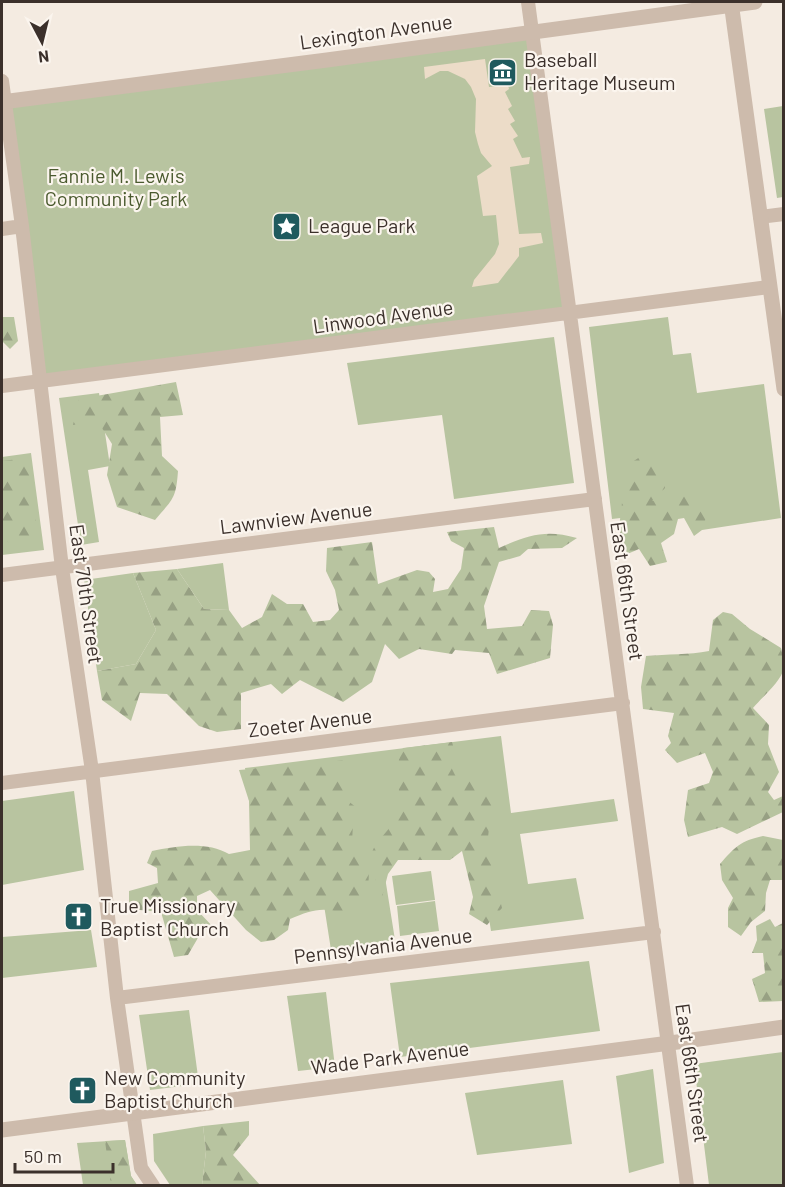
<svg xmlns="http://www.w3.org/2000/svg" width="785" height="1187" font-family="Barlow,sans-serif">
	<defs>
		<pattern id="forest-firs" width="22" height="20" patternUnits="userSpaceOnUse" patternTransform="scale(1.5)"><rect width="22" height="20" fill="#b8c4a0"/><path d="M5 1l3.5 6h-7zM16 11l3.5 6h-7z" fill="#97a083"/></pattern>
	</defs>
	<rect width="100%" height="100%" fill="#f4ebe1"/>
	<path fill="#b8c4a0" d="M532 32 570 313 39 382 5 114 16 100Z
		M783 106V197L777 198 764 109Z
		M668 317 673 355 691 353 697 393 764 384 781 518 702 530 698 509 612 519 589 327Z
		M554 337 574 483 454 499 442 415 358 425 347 363Z
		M99 393 110 466 88 470 99 542 81 545 59 398Z
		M31 453 44 550 2 555V457Z
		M223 563 229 610 204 609 177 569Z
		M133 573 156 630 136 664 97 671 84 580Z
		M501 736 511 813 614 799 618 821 520 834 528 884 576 878 584 919 491 931 473 818 381 852 395 940 331 950 314 841 255 849 245 768Z
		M74 791 84 870 2 885V801Z
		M431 871 435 900 396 905 392 876Z
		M435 901 439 931 400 936 397 906Z
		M91 930 97 967 2 978V937Z
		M589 961 600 1031 400 1057 390 983Z
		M326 992 335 1067 298 1071 287 996Z
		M189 1010 199 1084 150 1090 139 1015Z
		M783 1052V1185H709L694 1064Z
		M653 1069 664 1163 629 1173 616 1076Z
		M563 1080 572 1144 477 1155 465 1093Z
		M203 1126 206 1151 202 1185H170L154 1161 153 1134Z
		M125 1140 131 1176 137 1185H83L77 1143Z"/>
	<path fill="url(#forest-firs)" d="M2 317H14L18 341 10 349 2 341Z
		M176 382 183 415 160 417 162 456 178 471C176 499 173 499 155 520L117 507 107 475 112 444 97 420 73 425 79 399Z
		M643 455 659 462 665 488 652 501 700 494 708 512 702 530 694 536 684 518 678 519 674 534 661 543 667 562 650 566 639 549 625 555 619 528 624 486 629 464Z
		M27 458 38 536 19 549 5 540 2 520V461Z
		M494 527 499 548C528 535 546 529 577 538L562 548 528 549 520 556 499 562 484 606 487 629 522 626 531 610 549 611 553 625 550 658 497 674 489 653 455 650 452 654 419 649 399 659 385 644 372 682 343 702 300 680 282 694 271 684 241 693V729L217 732 199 726 167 694 140 693 131 721 102 700 97 671 136 664 156 630 133 573 177 569 204 609 229 610 242 628 262 617 272 594 287 604H303L313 622 330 620 339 610 335 590 326 571 327 548 372 542 378 584 417 570 429 572 435 579 433 592 448 589 461 569 464 548 451 541 447 532Z
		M723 612 732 614 750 629 781 648C782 654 785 662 784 668 781 682 762 697 753 708L769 725 768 744 779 772 768 792 774 800 783 796V812L737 834 722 827 688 837 684 820 688 790 709 783 713 772 705 753 677 763 665 750 671 743 668 736 674 713 643 709 641 687 646 656C667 654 689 655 709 651L713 620Z
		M452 742 455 753 449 763 458 781C477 778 483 782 496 795L494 819 489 828 487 847 502 908 487 925 469 914 473 897 462 851 450 860H398L388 874 382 897C378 885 368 865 372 852 377 839 391 830 396 817 405 796 391 772 403 748Z
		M347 760 343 797 357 808 353 823 352 843C374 867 371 878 362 907L348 915C324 906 313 909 290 919L288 930 274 940 261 942 246 930 210 890 197 896V910L214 928 202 931 188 955 174 957 161 912 129 909V891L158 883 157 868 147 863 152 851C176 846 207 841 229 854L250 850 249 801 239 770Z
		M763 836 783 840V880H770L766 893 765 911 751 922 741 936 728 927V908L733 898 722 880 720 864C735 847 740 841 763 836Z
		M770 919 775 927 783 923V1001L759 1002 752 979 765 973 763 953H752L757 940 756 926Z
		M249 1121V1135L233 1155 260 1185H202L206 1151 203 1126Z
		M125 1140 131 1176 137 1185H111L105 1141Z"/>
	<path fill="#ecdcc8" d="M485 59 489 87 508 85 509 89 505 92 512 106 508 109 515 121 510 124 518 136 513 139 522 158 530 157 529 164 510 167 519 234 541 233 543 243 519 248V256L498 283 472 287 474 280 495 254 499 244 496 215 483 216 477 176 492 166 481 153 478 144 475 132 476 99 471 87 465 79 448 71H440L425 79 424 67Z"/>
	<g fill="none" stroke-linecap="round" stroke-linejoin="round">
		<path stroke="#cdbbac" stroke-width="14" d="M528 2 687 1186
			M2 81 22 226 62 568 92 771 117 998 141 1168 153 1186
			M760 217 784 214
			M2 229 22 226
			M2 386 769 287
			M2 575 595 499
			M2 783 623 703
			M117 998 654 932"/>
		<path stroke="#cdbbac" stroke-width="15" d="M731 2 784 389
			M2 102 327 60 755 2
			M2 1130 685 1041 784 1027"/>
	</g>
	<defs>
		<symbol id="museum-square" viewBox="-11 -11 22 22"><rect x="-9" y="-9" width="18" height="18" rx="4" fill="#1f5a5e" stroke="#fbf5ee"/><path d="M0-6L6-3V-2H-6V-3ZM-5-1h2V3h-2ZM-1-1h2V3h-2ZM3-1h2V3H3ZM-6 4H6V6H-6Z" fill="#fff"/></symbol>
		<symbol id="sight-square" viewBox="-11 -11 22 22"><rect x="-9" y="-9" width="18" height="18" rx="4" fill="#1f5a5e" stroke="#fbf5ee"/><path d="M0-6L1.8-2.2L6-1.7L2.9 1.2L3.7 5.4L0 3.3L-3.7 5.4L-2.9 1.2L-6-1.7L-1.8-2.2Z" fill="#fff"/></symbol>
		<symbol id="church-square" viewBox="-11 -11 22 22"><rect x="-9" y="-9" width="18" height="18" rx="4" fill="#1f5a5e" stroke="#fbf5ee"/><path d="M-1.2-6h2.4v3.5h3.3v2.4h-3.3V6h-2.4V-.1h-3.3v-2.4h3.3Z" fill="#fff"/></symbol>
	</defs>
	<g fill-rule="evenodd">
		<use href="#museum-square" x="486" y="56" width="33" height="33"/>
		<use href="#sight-square" x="270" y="210" width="33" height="33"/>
		<use href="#church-square" x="62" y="900" width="33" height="33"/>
		<use href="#church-square" x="66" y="1074" width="33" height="33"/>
	</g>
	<g text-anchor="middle" stroke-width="4.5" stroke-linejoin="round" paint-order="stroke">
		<g font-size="20" fill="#3b302b" stroke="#fbf5ee">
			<text transform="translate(376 32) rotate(-8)" y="7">Lexington Avenue</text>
			<text transform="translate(383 317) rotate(-8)" y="7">Linwood Avenue</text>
			<text transform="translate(296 518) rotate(-7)" y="7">Lawnview Avenue</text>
			<text transform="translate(627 591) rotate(82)" y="7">East 66th Street</text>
			<text transform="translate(86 594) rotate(82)" y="7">East 70th Street</text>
			<text transform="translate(310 723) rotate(-7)" y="7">Zoeter Avenue</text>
			<text transform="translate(383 946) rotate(-7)" y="7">Pennsylvania Avenue</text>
			<text transform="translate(390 1058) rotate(-7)" y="7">Wade Park Avenue</text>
			<text transform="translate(692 1073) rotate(82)" y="7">East 66th Street</text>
		</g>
		<g font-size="20" fill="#3b302b" stroke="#fbf5ee" text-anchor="start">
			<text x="524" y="67">Baseball<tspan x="524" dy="23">Heritage Museum</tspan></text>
			<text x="308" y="233">League Park</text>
			<text x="100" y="913">True Missionary<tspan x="100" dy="23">Baptist Church</tspan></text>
			<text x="104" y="1085">New Community<tspan x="104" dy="23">Baptist Church</tspan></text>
		</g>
		<g font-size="20" fill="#4a5a2e" stroke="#fbf5ee">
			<text x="116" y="183">Fannie M. Lewis<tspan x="116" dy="23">Community Park</tspan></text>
		</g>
	</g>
	<rect width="785" height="1187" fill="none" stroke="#3b302b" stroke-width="6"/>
	<g transform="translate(42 42) rotate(173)" stroke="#fbf5ee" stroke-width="4.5" paint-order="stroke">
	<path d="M0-4.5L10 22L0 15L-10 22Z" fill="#3b302b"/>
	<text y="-9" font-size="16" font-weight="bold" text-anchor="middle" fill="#3b302b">N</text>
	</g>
	<path d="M15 1163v9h98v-9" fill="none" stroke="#3b302b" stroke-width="3"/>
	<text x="24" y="1163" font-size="18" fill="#3b302b" stroke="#fbf5ee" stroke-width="4.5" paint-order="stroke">50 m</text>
</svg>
